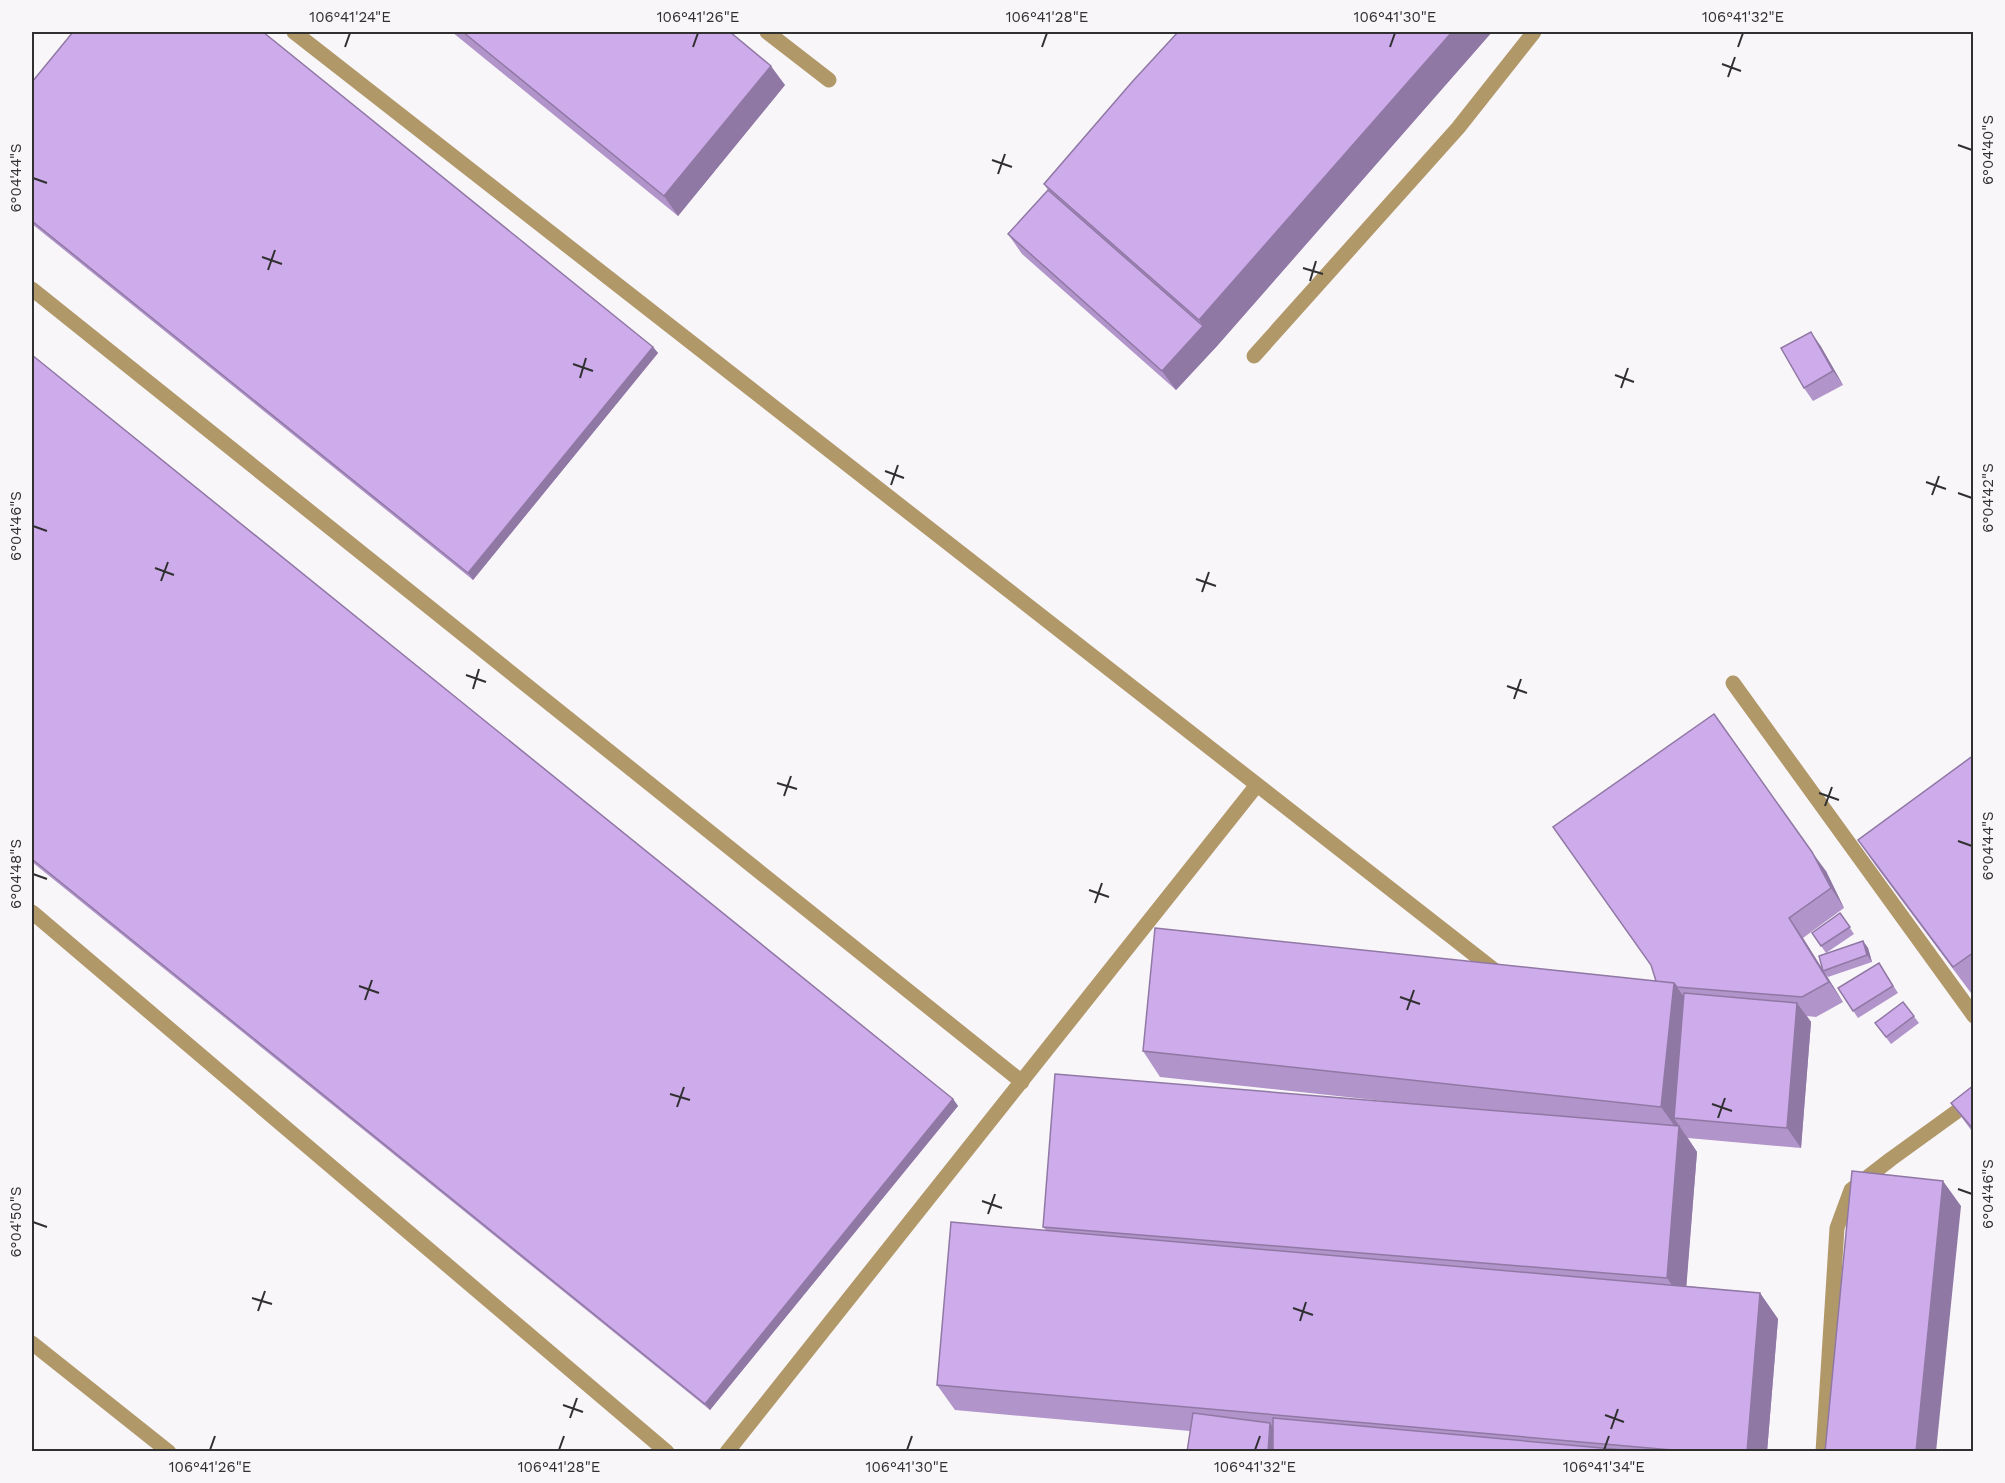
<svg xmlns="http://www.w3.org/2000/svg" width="2005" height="1483" font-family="'Work Sans',sans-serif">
	<rect width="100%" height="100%" fill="#f9f6fa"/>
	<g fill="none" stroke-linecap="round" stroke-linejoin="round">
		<path stroke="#b19869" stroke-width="15" d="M294 32 1498 973
			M767 32 829 80
			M32 289 1022 1082
			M1254 356 1458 128 1534 32
			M1733 683 1974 1016
			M32 912 667 1452
			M32 1343 169 1452
			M727 1452 1257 785
			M1823 1452 1837 1228 1851 1190 1891 1159 1974 1099"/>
	</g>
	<path fill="#b194ca" d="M452 32H730L785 85 678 216Z
		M1178 32H1492L1217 346 1176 390 1022 254 1008 234 1048 190 1044 184Z
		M32 82 653 347 658 353 473 580 32 224Z
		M1820 345 1843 385 1813 401 1804 388Z
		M32 355 953 1099 958 1106 710 1410 32 862Z
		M1974 755V991L1971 993 1876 866 1858 840Z
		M1826 871 1844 908 1803 938 1843 1002 1816 1017 1807 1016 1811 1022 1801 1148 1688 1138 1697 1152 1686 1286 1760 1293 1778 1319 1767 1452H1187L1190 1431 955 1410 937 1385 1046 1230 1043 1227 1412 1104 1160 1077 1143 1051 1656 981Z
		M1840 913 1854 934 1826 953 1812 933Z
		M1863 941 1868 948 1872 962 1828 977 1823 971Z
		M1879 963 1898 993 1858 1018 1838 988Z
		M1903 1002 1919 1023 1891 1044 1875 1023Z
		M1974 1085V1134L1951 1103Z"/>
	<path fill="#9078a4" d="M1452 32H1492L1217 346 1176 390 1162 371 1203 326 1199 320Z
		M771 66 785 85 678 216 664 196Z
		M1811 332 1820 345 1843 385 1833 371Z
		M653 347 658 353 473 580 468 573Z
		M1812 852 1826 871 1844 908 1831 888Z
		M1789 918 1803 938 1843 1002 1829 982Z
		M1863 941 1868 948 1872 962 1867 955Z
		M1674 983 1692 1008 1674 1118 1697 1152 1685 1304 1667 1278 1679 1132 1661 1107Z
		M1797 1003 1811 1022 1801 1148 1787 1128Z
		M953 1099 958 1106 710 1410 705 1404Z
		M1943 1181 1961 1206 1936 1452H1916Z
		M1760 1293 1778 1319 1767 1452H1747Z
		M1270 1423 1288 1448V1452H1268Z"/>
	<path fill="#ceaceb" stroke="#9078a4" stroke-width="1.5" d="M73 32H263L653 347 468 573 32 221V82Z
		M463 32H730L771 66 664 196Z
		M1178 32H1452L1199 320 1044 184 1132 82Z
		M1048 190 1203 326 1162 371 1008 234Z
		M1811 332 1833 371 1804 388 1781 348Z
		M32 355 953 1099 705 1404 32 859Z
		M1714 714 1812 852 1831 888 1789 918 1829 982 1802 997 1677 987 1674 983 1656 981 1651 965 1553 827Z
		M1974 755V952L1953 967 1858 840Z
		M1840 913 1850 927 1821 946 1812 933Z
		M1155 928 1674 983 1661 1107 1143 1051Z
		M1863 941 1867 955 1823 971 1819 956Z
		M1879 963 1893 986 1853 1011 1838 988Z
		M1684 993 1797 1003 1787 1128 1674 1118Z
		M1903 1002 1914 1016 1886 1037 1875 1023Z
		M1055 1074 1679 1126 1667 1278 1043 1227Z
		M1974 1085V1130L1951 1103Z
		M1852 1171 1943 1181 1916 1452H1825Z
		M951 1222 1760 1293 1747 1452H1695L937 1385Z
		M1193 1413 1270 1423 1268 1452H1187Z
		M1273 1418 1646 1452H1273Z"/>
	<path fill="none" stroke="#313031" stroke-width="2" d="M345 47 350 33M693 47 698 33M1042 47 1047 33M1390 47 1395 33M1738 47 1743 33M1722 64 1741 71M1728 77 1735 57M1958 145 1972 150M992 160 1012 167M998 174 1005 154M33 178 47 183M262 257 282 264M1303 268 1323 274M268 270 275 250M1310 281 1316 261M573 364 593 371M1615 375 1634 382M580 378 586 358M1621 388 1628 368M885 471 904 478M1926 482 1946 489M891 485 898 465M1958 493 1972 498M1932 495 1939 476M33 526 47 531M155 568 174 575M1196 579 1216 586M161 581 168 562M1202 592 1209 572M466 675 486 682M1507 686 1527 693M473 689 479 669M1514 699 1521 679M777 783 797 789M1819 793 1839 800M784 796 791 776M1825 806 1832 787M1958 841 1972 846M33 874 47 879M1089 890 1109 897M1095 903 1102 883M359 986 379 993M1400 997 1420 1004M365 1000 372 980M1407 1010 1414 990M670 1094 690 1100M1712 1104 1732 1111M677 1107 684 1087M1718 1118 1725 1098M1958 1189 1972 1194M982 1201 1002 1208M988 1214 995 1194M33 1222 47 1227M252 1298 272 1304M1293 1308 1313 1315M258 1311 265 1291M1300 1321 1306 1302M563 1405 583 1412M1605 1415 1624 1422M570 1418 577 1398M1611 1429 1618 1409M210 1450 215 1436M559 1450 564 1436M907 1450 912 1436M1255 1450 1260 1436M1604 1450 1609 1436"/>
	<rect width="2005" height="1483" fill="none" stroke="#f9f6fa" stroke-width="66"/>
	<rect x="33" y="33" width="1939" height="1417" fill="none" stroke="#313031" stroke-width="2"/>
	<g font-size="15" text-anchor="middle" fill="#313031">
		<text x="350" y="22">106°41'24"E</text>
		<text x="698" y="22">106°41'26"E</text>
		<text x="1047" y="22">106°41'28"E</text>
		<text x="1395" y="22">106°41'30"E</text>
		<text x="1743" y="22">106°41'32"E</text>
		<text transform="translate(1988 150) rotate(-90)" y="5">6°04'40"S</text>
		<text transform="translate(16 178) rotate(-90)" y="5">6°04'44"S</text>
		<text transform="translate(1988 498) rotate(-90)" y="5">6°04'42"S</text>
		<text transform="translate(16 526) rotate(-90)" y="5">6°04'46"S</text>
		<text transform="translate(1988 846) rotate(-90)" y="5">6°04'44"S</text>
		<text transform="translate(16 874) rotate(-90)" y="5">6°04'48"S</text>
		<text transform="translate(1988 1194) rotate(-90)" y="5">6°04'46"S</text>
		<text transform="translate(16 1222) rotate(-90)" y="5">6°04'50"S</text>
		<text x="210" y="1472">106°41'26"E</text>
		<text x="559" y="1472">106°41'28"E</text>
		<text x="907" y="1472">106°41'30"E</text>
		<text x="1255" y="1472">106°41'32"E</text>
		<text x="1604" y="1472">106°41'34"E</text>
	</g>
</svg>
